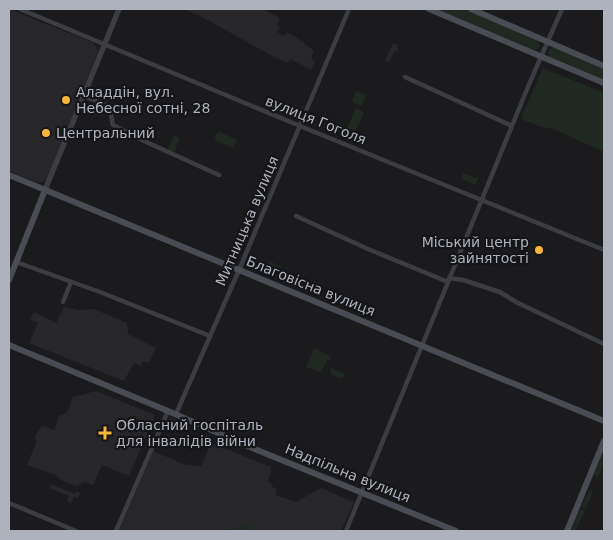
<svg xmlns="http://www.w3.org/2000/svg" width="613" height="540" font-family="'DejaVu Sans',sans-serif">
	<rect width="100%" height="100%" fill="#1b1b1d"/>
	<path fill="#27272a" d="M9 9 94 43 98 51 47 179 43 182 38 183 9 171Z
		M187 9H263L280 18 277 25 280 27 277 32 284 36 285 34 288 33 304 42V44L314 50 311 58 315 61 311 70 290 59 288 63 274 57 204 18 187 10Z
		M393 43 397 45V47L398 48 397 52 395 51 389 62 385 61Z
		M64 307 80 310 94 309 127 323 128 334 156 348 149 363 143 361 141 366 134 363 124 381 29 343 38 323 30 320 34 312 56 323Z
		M96 391 155 415 129 476 102 465 93 485 85 482 75 486 59 479 56 475 27 465 36 443 35 436 42 425 54 430 59 416 67 412 73 397Z
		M211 443 271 467V472L268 482 272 483 271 486 277 489 275 495 296 502 321 488 354 502 341 531H119L153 451 186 465 201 466Z
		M51 484 75 494 76 491 80 493 78 498 74 497 71 503 67 501 69 496 49 488Z"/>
	<path fill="#202921" d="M437 9H463L538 40 540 45 538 49 534 50Z
		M554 48 604 69V80L550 57 548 52 550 49Z
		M543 68 604 93V152L554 129 542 127 523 120 522 116Z
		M356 91 366 95 361 106 352 102Z
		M356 108 364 112 355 133 346 130Z
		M218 131 237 140 233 148 214 140Z
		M174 135 180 138 174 152 168 150Z
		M481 169 476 185 461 179 463 173 476 178 478 177Z
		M268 261 281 266 279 273 266 267Z
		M314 348 330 356 331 359 327 360 321 372 306 367Z
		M331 368 345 374 343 378H340L330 374Z
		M171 418 184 423 181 429 166 422Z
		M604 450V464L598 477 594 475Z
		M590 489 593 491 586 509 581 507Z
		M580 509 585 511 575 531H571Z
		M251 524 252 531H220Z"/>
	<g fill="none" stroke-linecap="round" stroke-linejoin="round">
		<path stroke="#3b3d42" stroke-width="4.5" d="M20 9 300 126 604 250
			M405 77 512 126
			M83 96 109 106 113 125 144 141 219 175
			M296 216 368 249 448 282
			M16 262 100 292 210 336
			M449 278 463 280 500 292 516 302 604 344
			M63 302 71 282
			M176 414 239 270 349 9
			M9 503 76 531
			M116 531 168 411
			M346 531 530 82 562 9"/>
		<path stroke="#3b3d42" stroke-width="5.5" d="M45 190 119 9"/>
		<path stroke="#494c53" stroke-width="6" d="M429 9 604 83
			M471 9 604 66
			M9 175 604 421
			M9 280 45 190
			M9 345 168 411 257 450 456 531
			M567 531 604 441"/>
	</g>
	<g fill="#f9b537" stroke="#161618" stroke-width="2">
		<circle cx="66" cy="100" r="5"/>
		<circle cx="46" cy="133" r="5"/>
		<circle cx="539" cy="250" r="5"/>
		<path d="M102.5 425.5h5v5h5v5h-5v5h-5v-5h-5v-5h5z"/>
	</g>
	<g text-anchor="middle" stroke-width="4.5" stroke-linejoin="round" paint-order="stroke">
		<g font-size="14" fill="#adb2bd" stroke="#161618" text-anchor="start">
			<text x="76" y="97">Аладдін, вул.<tspan x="76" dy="16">Небесної сотні, 28</tspan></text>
			<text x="56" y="138">Центральний</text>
			<text x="529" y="247" text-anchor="end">Міський центр<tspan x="529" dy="16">зайнятості</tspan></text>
			<text x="116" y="430">Обласний госпіталь<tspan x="116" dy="16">для інвалідів війни</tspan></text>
		</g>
		<g font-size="14" fill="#adb2bd" stroke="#161618">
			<text transform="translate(316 120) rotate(22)" y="5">вулиця Гоголя</text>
			<text transform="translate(247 221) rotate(-67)" y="5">Митницька вулиця</text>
			<text transform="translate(311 286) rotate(22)" y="5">Благовісна вулиця</text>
			<text transform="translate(348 473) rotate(22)" y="5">Надпільна вулиця</text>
		</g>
	</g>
	<rect width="613" height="540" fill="none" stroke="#adb2bd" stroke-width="20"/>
</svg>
